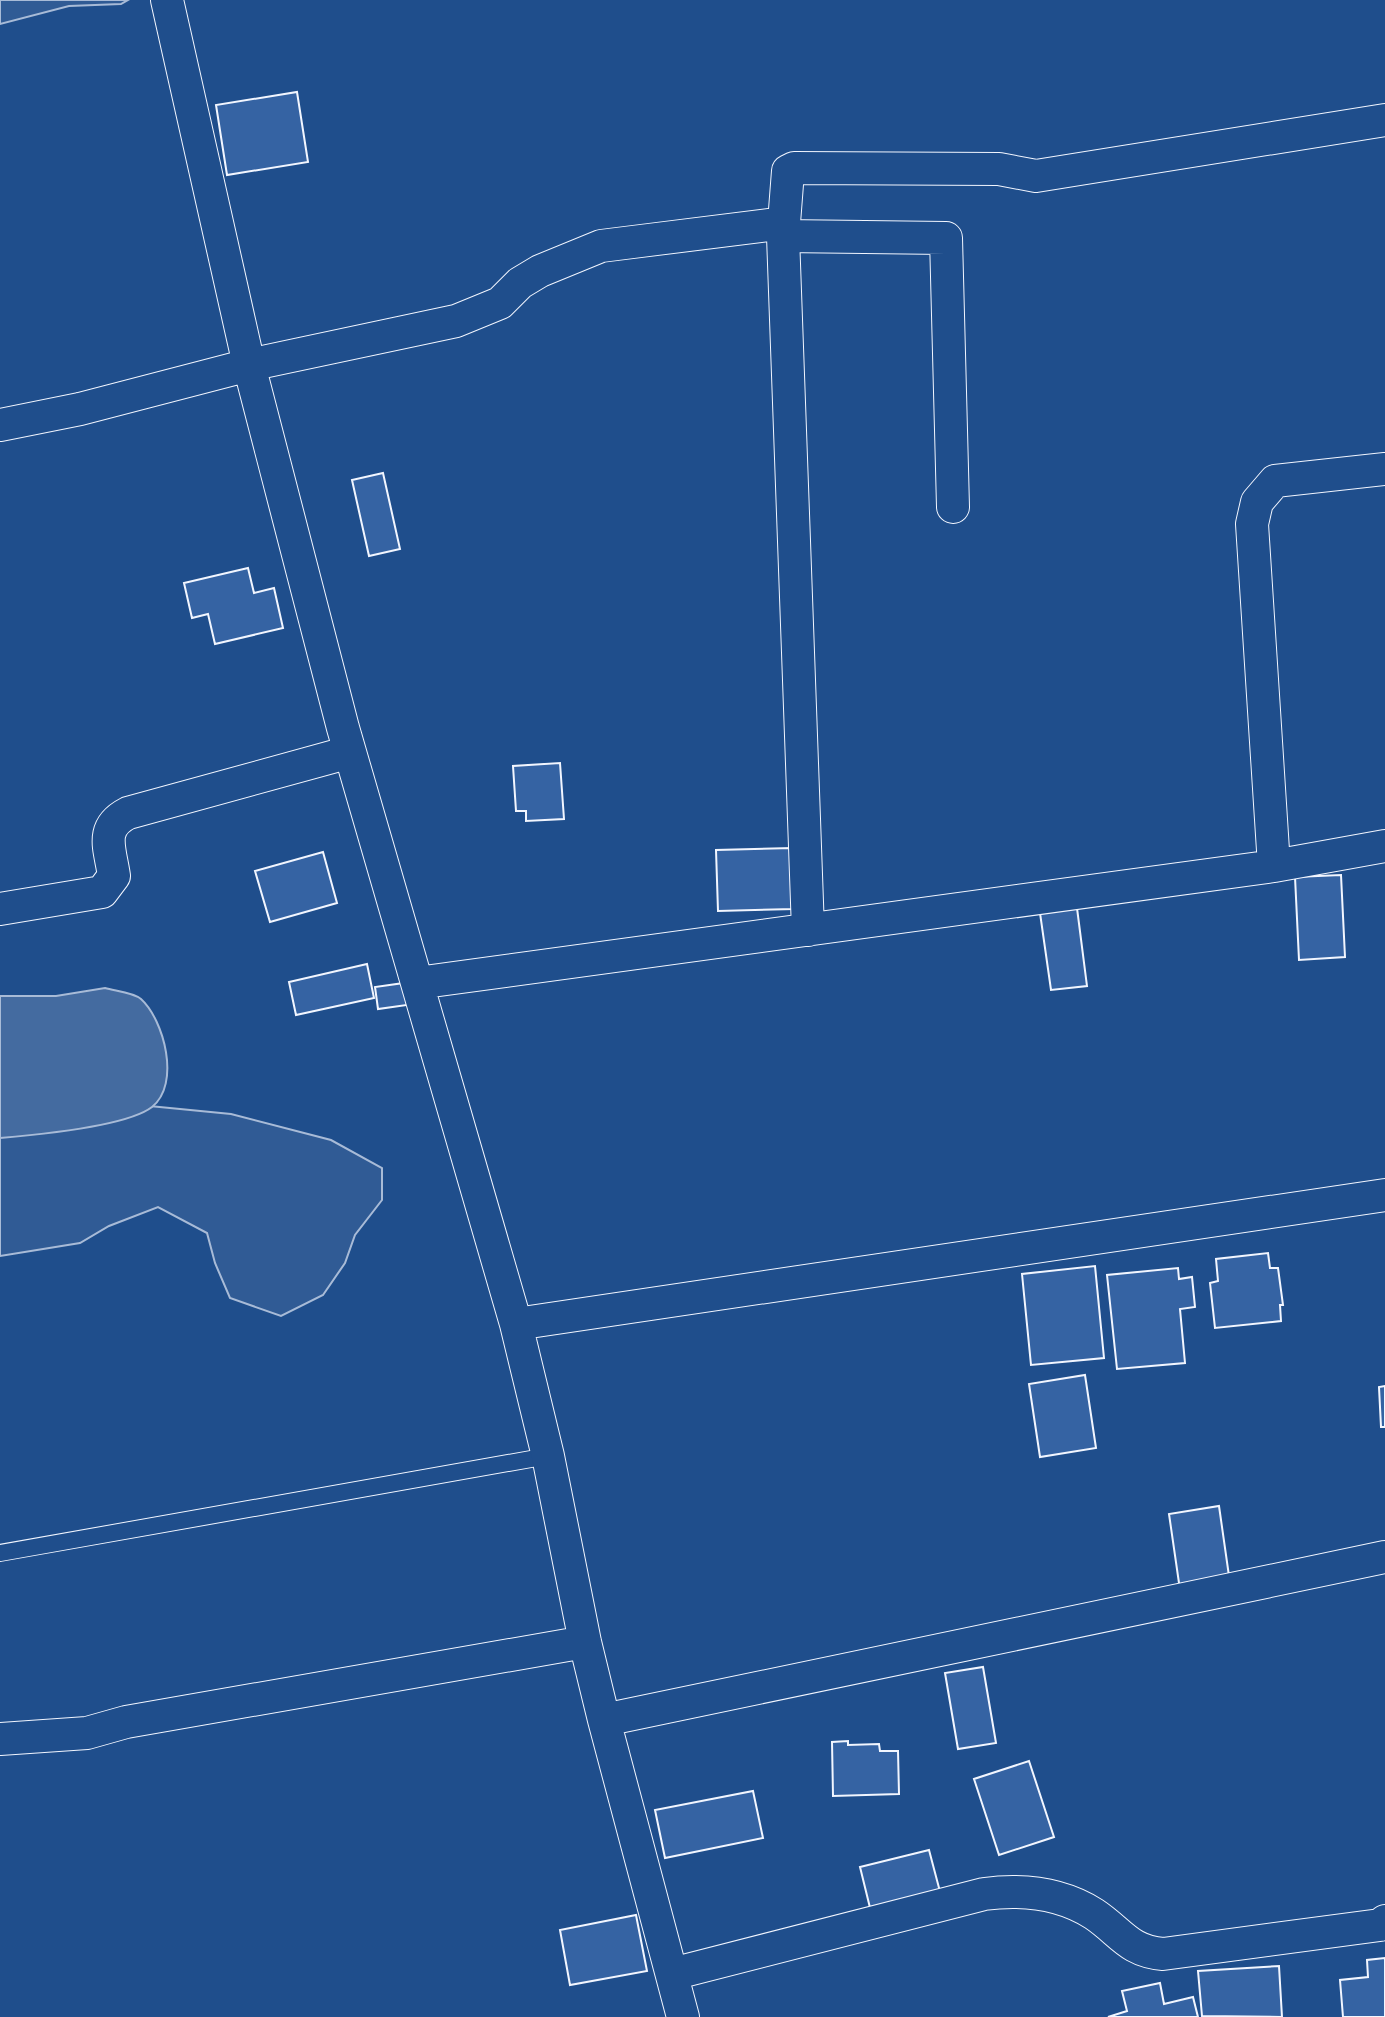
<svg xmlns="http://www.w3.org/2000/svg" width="1385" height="2017" font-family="Merriweather,serif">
	<rect width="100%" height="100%" fill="#1f4e8c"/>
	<path fill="#305b95" stroke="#a8bbd7" stroke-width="2" d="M0 0H128L121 4 69 6 0 24Z
		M0 1101 129 1104 231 1114 331 1140 382 1168V1200L355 1235 345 1263 323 1295 281 1316 230 1298 215 1263 207 1233 158 1207 109 1226 80 1243 0 1256Z"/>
	<path fill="#446ba0" stroke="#a8bbd7" stroke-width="2" d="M105 988C115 991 133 992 141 999 164 1020 181 1084 152 1107 126 1127 35 1135 0 1138V996H56Z"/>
	<path fill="#3563a3" stroke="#f2f6ff" stroke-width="2" d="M297 92 308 162 227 175 216 105Z
		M383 473 400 549 369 556 352 480Z
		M248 568 254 593 274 588 283 628 215 644 208 614 192 618 184 583Z
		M560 763 564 819 526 821V811H516L513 766Z
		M792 848 794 909 718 911 716 850Z
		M323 852 337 903 270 922 255 871Z
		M1341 875 1345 957 1299 960 1295 877Z
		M1077 908 1087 986 1051 990 1040 913Z
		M367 964 374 998 296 1015 289 982Z
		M404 983 407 1005 378 1009 375 987Z
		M1268 1253 1270 1268H1278L1283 1305H1280L1281 1321 1215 1328 1210 1283 1218 1281 1216 1259Z
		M1095 1266 1104 1358 1031 1365 1022 1274Z
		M1178 1268 1179 1279 1192 1277 1195 1307 1180 1309 1185 1363 1117 1369 1107 1275Z
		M1085 1375 1096 1448 1040 1457 1029 1384Z
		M1385 1386V1427H1381L1379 1387Z
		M1219 1506 1230 1583 1180 1590 1169 1514Z
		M983 1667 996 1743 958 1749 945 1673Z
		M848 1741V1745L879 1744 880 1751H898L899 1794 833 1796 832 1742Z
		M1029 1761 1054 1837 999 1855 974 1779Z
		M753 1791 763 1838 665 1858 655 1810Z
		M929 1850 943 1903 873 1920 860 1867Z
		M636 1915 647 1971 570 1985 560 1930Z
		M1385 1958V2017H1343L1340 1980 1368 1977 1367 1960Z
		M1279 1966 1282 2017 1202 2016 1198 1971Z
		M1160 1983 1164 2004 1193 1997 1198 2017H1108L1127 2011 1122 1991Z"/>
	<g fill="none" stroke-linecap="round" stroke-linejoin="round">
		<defs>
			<path id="service" d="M0 1553 548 1456"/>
			<path id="minor" d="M167 0 249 365 343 728 516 1324 548 1456 585 1642 604 1720 683 2017
				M783 236 946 238 953 507
				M0 425 80 409 249 365 456 321 500 303 520 283 540 271 601 246 784 223
				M1274 866 1252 524 1257 502 1275 481 1385 469
				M0 909 102 892 114 876C110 848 99 828 128 813L350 752
				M808 930 783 236 788 171 794 168 999 169 1036 176 1385 120
				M417 983 1274 866 1385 846
				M516 1324 1385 1195
				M604 1720 1385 1557
				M0 1739 87 1733 126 1722 585 1642
				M672 1974 984 1894C1022 1889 1061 1893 1094 1914 1121 1932 1128 1951 1163 1954L1380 1925 1385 1921"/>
		</defs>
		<use href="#service" stroke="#f2f6ff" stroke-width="18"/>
		<use href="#minor" stroke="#f2f6ff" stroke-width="34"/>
		<use href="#service" stroke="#1f4e8c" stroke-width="16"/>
		<use href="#minor" stroke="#1f4e8c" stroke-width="32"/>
	</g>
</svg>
